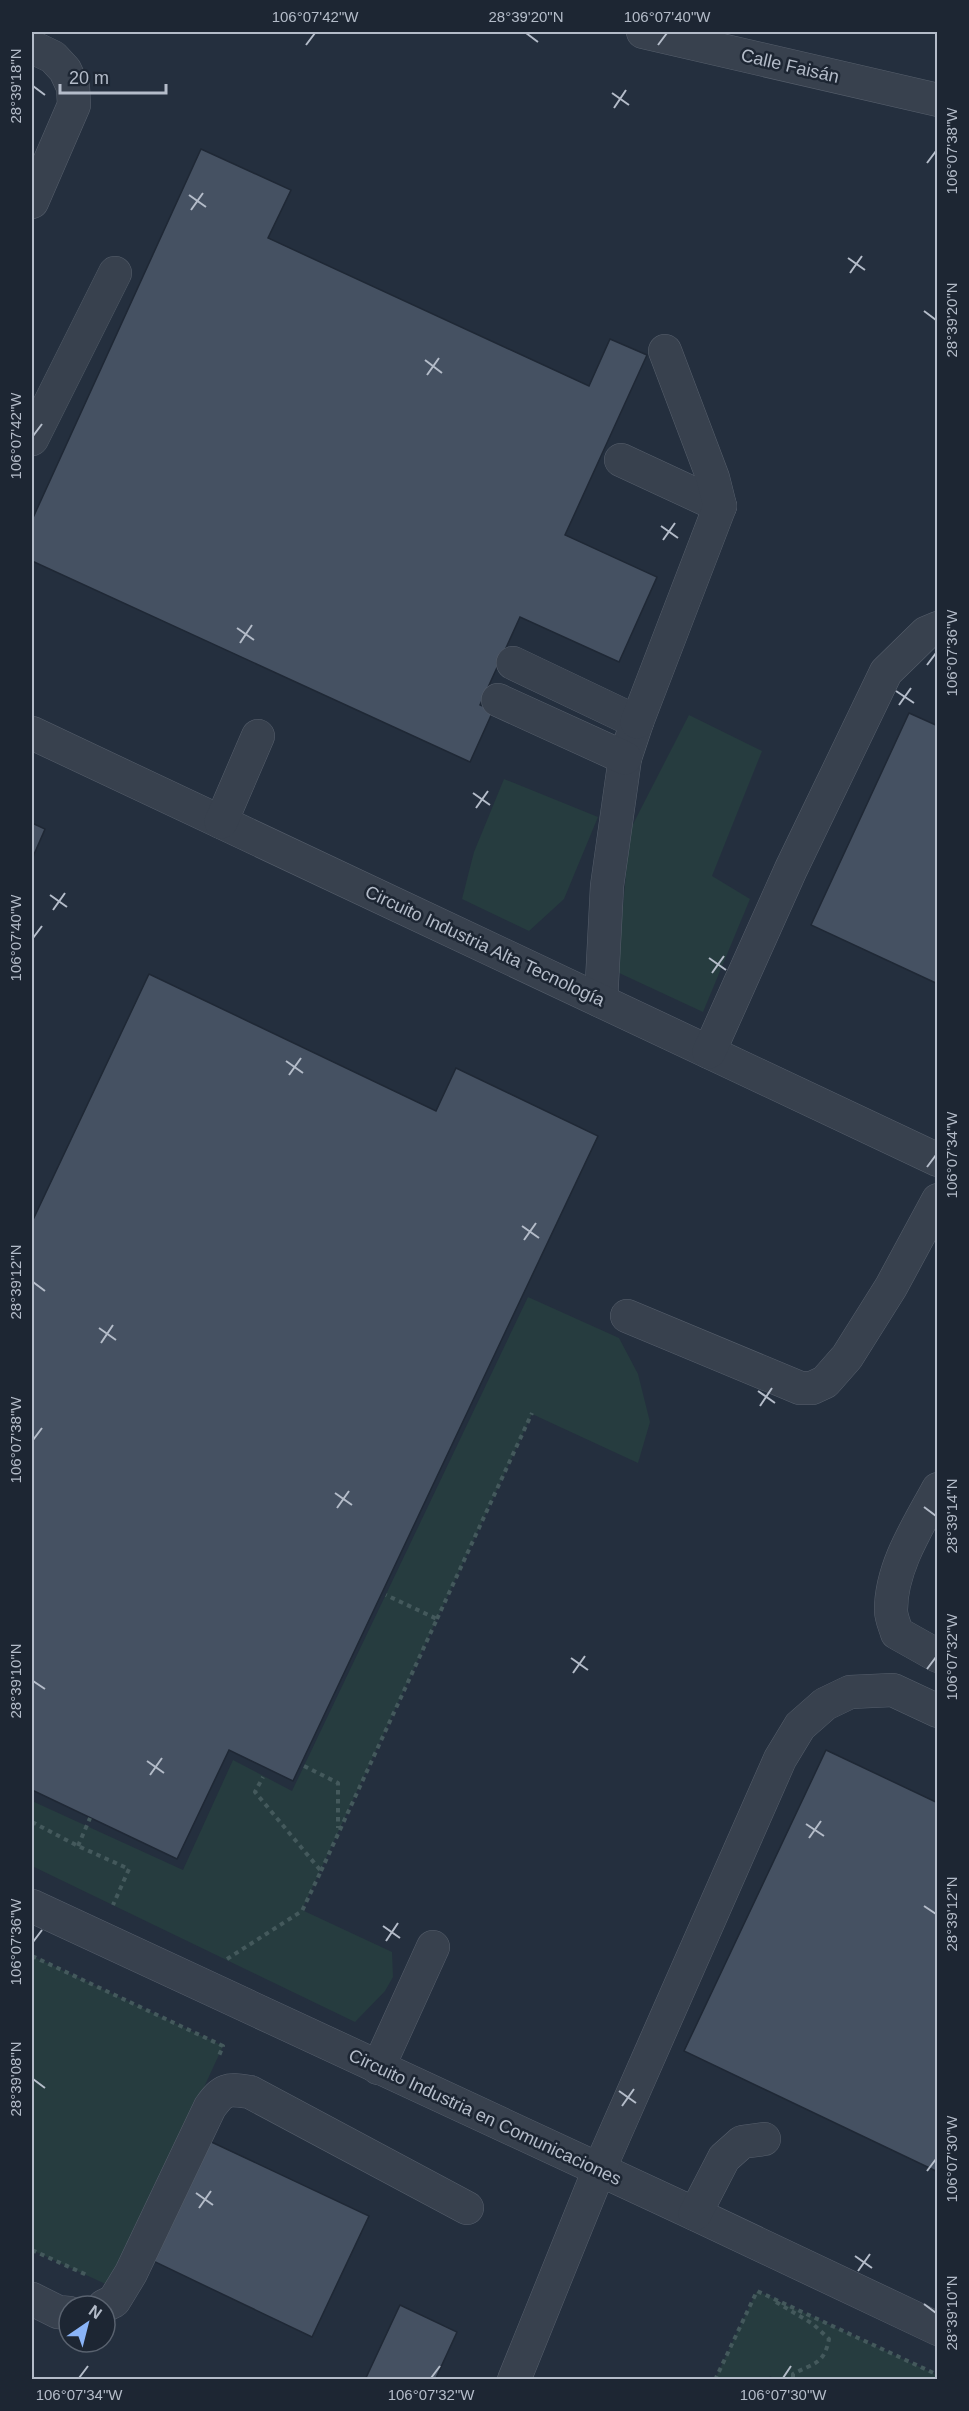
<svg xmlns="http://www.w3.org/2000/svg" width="969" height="2411" viewBox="0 0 969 2411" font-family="Helvetica,sans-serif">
<rect width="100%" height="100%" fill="#242f3e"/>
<g fill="#263c3f">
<path d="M689,715L762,751L712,876L750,899L703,1012L617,972L630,830Z"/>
<path d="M504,779L598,817L564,899L529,931L462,899L474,852Z"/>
<path d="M528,1297L619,1338L638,1374L650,1422L638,1463L532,1414L302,1910L392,1952L393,1977L385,1991L355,2022L32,1866V1801L183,1870L233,1760L292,1791Z"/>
<path d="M32,1956L223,2046L112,2287L32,2250Z"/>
<path d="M757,2291L937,2375V2379L777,2380L770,2376L769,2379H715Z"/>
</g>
<g fill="#455162" stroke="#1f2835" stroke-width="1.5">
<path d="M201,149L291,190L268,238L589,386L610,339L647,355L565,535L657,577L619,662L520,617L480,705L493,711L470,762L32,561V520Z"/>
<path d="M909,713L938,726V984L811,925Z"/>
<path d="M32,823L45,829L32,859Z"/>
<path d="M149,974L436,1111L456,1068L598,1136L293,1781L229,1750L177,1859L32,1790V1222Z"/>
<path d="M826,1750L938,1803V2172L684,2051Z"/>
<path d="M205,2139L369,2216L312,2337L149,2259Z"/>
<path d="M400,2305L457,2332L435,2380H365Z"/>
</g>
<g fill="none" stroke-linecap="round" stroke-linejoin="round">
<defs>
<g id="minor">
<path d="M643,32L938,100"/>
<path d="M32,47L53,57L65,70L73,87L74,105L32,202"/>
<path d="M32,439L115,273"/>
<path d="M621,460L720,506"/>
<path d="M513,663L637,722L625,758L607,886L601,1001"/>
<path d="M498,700L625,758"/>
<path d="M637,722L720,506L713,478L665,351"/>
<path d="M32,733L938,1160"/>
<path d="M221,822L258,736"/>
<path d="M709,1052L791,869L886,672L926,633L938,628"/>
<path d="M627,1316L800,1388H812L825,1382L847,1357L891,1287L938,1200"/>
<path d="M938,1489C918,1526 891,1567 891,1610C891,1618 895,1626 897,1633L938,1656"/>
<path d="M32,1906L695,2214L938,2329"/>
<path d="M378,2068L433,1947"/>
<path d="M695,2214L724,2158L742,2142L764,2139"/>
<path d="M32,2299L58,2312L69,2313"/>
<path d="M104,2306L114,2301L131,2273L210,2107C224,2088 227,2089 250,2092L467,2208"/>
<path d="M514,2380L599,2170L780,1759L800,1726L825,1704L850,1692L893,1690L938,1711"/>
</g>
</defs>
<use href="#minor" stroke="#565f6c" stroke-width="34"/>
<g stroke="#44595c" stroke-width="4" stroke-dasharray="4.5 4.5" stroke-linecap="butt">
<path d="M437,1619L532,1413"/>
<path d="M304,1766L338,1783V1828"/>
<path d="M32,1822L78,1846L129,1869L113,1905"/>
<path d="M78,1846L90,1818"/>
<path d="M321,1871L437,1619L386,1595"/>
<path d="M32,1956L223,2046L218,2058"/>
<path d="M227,1959L302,1911L321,1871L255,1792L263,1777"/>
<path d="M32,2250L89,2276"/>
<path d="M776,2302L813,2324L829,2339C824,2365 813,2363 793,2374V2380"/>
<path d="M715,2380L757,2291L938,2375"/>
</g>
<use href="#minor" stroke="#38414e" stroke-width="33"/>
</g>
<path fill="none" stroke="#b4bcc9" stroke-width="2" d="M526,33L538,42M306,45L315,33M658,45L667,33M33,86L45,95M612,93L629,105M614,108L626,90M927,163L936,151M189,195L206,207M191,210L203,193M848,258L865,270M850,273L862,256M924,311L936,320M425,360L442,373M427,375L439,358M33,436L42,424M661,526L678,538M663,540L675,523M237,628L254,640M240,643L252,625M927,665L936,653M896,691L914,703M899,705L911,688M473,793L490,805M476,808L488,791M50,895L67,907M53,910L65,893M33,938L42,926M709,958L726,970M712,973L724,956M286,1061L303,1073M289,1075L301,1058M927,1167L936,1155M522,1226L539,1238M524,1240L536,1223M33,1282L45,1291M99,1328L116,1340M101,1343L113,1325M758,1391L775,1403M760,1406L772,1388M33,1440L42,1428M335,1493L352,1505M924,1507L936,1516M337,1508L349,1491M571,1658L588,1670M927,1669L936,1657M573,1673L585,1656M33,1681L45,1689M147,1761L164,1773M150,1775L162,1758M806,1824L824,1836M809,1838L821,1821M924,1906L936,1914M383,1926L400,1938M386,1941L398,1923M33,1942L42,1930M33,2079L45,2088M619,2091L636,2103M622,2106L634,2089M927,2171L936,2159M196,2193L213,2205M199,2208L211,2191M855,2256L872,2268M858,2271L870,2254M924,2304L936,2313M79,2378L88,2366M431,2378L440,2366M783,2378L791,2366"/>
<g text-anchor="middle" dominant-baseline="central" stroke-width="5" stroke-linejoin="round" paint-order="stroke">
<g font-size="18" fill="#b4bcc9" stroke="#1d2633">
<text transform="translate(790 66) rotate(13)">Calle Faisán</text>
<text transform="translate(485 946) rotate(25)">Circuito Industria Alta Tecnología</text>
<text transform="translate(485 2117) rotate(25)">Circuito Industria en Comunicaciones</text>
</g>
</g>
<rect width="969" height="2411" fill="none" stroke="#1d2633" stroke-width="66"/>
<g transform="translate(87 2324) rotate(35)"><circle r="28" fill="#1d2633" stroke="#59626f" stroke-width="1.5"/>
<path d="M0-4.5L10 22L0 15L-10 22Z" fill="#8ab4f8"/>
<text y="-9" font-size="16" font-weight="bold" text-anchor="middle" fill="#b4bcc9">N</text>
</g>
<path d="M60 84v9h106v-9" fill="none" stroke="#b4bcc9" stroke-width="3"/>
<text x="69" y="84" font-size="18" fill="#b4bcc9" stroke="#1d2633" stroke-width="4.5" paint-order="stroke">20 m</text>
<rect x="33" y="33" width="903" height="2345" fill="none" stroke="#b4bcc9" stroke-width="2"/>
<g font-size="15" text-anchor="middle" fill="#b4bcc9">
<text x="315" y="22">106°07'42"W</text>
<text x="526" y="22">28°39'20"N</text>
<text x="667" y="22">106°07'40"W</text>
<text transform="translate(16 86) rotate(-90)" y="5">28°39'18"N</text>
<text transform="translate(952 151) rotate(-90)" y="5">106°07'38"W</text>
<text transform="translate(952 320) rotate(-90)" y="5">28°39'20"N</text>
<text transform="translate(16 436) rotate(-90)" y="5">106°07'42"W</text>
<text transform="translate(952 653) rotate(-90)" y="5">106°07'36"W</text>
<text transform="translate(16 938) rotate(-90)" y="5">106°07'40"W</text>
<text transform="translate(952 1155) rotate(-90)" y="5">106°07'34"W</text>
<text transform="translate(16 1282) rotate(-90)" y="5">28°39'12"N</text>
<text transform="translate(16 1440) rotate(-90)" y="5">106°07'38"W</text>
<text transform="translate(952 1516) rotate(-90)" y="5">28°39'14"N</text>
<text transform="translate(952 1657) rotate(-90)" y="5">106°07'32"W</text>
<text transform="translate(16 1681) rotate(-90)" y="5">28°39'10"N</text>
<text transform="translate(952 1914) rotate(-90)" y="5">28°39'12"N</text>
<text transform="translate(16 1942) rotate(-90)" y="5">106°07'36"W</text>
<text transform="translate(16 2079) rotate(-90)" y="5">28°39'08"N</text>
<text transform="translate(952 2159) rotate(-90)" y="5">106°07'30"W</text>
<text transform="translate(952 2313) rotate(-90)" y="5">28°39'10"N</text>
<text x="79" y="2400">106°07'34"W</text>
<text x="431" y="2400">106°07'32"W</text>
<text x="783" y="2400">106°07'30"W</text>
</g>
</svg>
